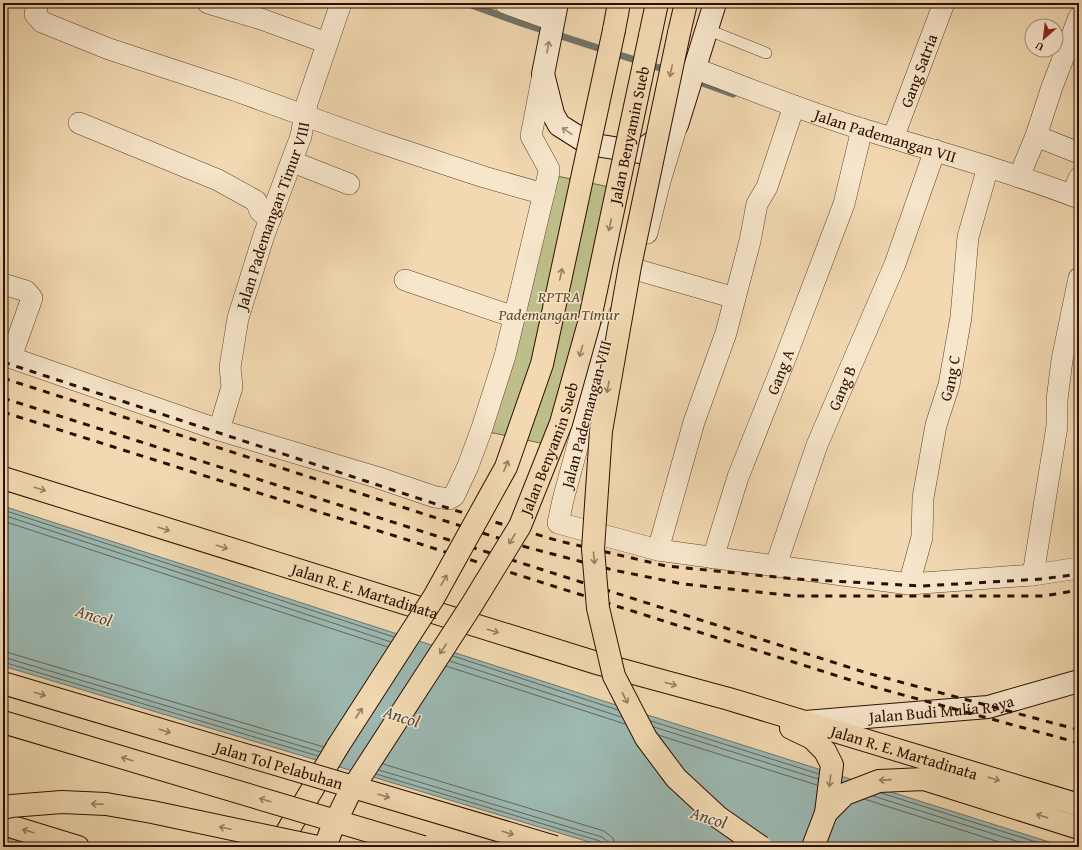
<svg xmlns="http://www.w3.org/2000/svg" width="1082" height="850" viewBox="0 0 1082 850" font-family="'Gentium Book Plus',serif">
<rect width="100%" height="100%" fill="#f2d9b1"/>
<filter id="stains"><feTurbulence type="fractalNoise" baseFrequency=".005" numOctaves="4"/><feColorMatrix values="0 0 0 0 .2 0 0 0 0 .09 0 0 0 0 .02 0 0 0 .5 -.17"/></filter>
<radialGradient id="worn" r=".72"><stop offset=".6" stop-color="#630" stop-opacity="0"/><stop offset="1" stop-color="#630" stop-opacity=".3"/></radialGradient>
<g fill="#bdbe89" stroke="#756645">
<path d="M552,175L624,190L559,447L484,431Z"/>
<path d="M8,835L41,847H3V837Z"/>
</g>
<path fill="#9cb9b2" stroke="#70756b" d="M3,506L616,705L1065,847H606L3,666Z"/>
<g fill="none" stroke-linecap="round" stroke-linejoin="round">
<g stroke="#64645a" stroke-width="1">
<path d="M3,510L394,637"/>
<path d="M3,515L391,642"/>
<path d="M3,521L388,647"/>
<path d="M3,651L324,747"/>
<path d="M453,656L618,710"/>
<path d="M3,657L321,752"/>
<path d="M450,661L621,717"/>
<path d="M3,662L318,756"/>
<path d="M446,666L625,724"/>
<path d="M651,721L819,774"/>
<path d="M654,727L818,779"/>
<path d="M658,735L817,785"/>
<path d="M383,764L604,831L613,838L615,847"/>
<path d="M379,770L602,837L607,841L609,847"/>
<path d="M376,774L600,841L604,847"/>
<path d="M881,793L1052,847"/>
<path d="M873,796L1035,847"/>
<path d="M864,799L1015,847"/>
</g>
<g stroke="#70756b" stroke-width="7">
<path d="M466,3L524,24L669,71"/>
<path d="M694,80L733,94"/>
</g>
<defs>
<path id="lane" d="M706,29L766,53"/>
<g id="street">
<path d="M38,3L35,14L42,22L109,49L234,90L378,142L484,177L544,194"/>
<path d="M208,3L261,19L327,43"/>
<path d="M505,3L552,20"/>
<path id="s1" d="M694,68C750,89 805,112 862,129C935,151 1008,171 1079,198"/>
<path d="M79,123L218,180L256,201L260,211L270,219"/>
<path d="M1036,136L1052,87L1079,17"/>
<path id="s2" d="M893,138L944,3"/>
<path d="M293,162L349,184"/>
<path d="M1019,177L1036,136L1079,153"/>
<path d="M1072,195L1079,178"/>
<path d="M647,233L660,181L677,125"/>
<path d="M638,270L735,298"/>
<path d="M405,280L514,317"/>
<path d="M3,284L26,291L32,298L11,357"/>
<path d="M621,311L602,344L587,411L563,500L558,523L658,550L909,584L1033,575L1079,568"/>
<path d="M3,355L219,430L376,477L435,497L449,499L454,496L468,466L481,431L505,356L549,172V169L531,136L543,74"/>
<path id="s3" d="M219,430L232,387L230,367L238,318L264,235L301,136L307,103L341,3"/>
<path d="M658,550L694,422L726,333L735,298L750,241L757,204L767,187L794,106"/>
<path id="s4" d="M713,558L738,477L785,359L844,204L862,129"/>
<path id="s5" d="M776,565L817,445L895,264L935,150"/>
<path d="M1033,575L1057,426V400L1062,360L1079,278"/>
<path id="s6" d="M909,584L922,537L923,498L936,425L949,385L961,317L968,237L988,167"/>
</g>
<g id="secondary">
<path d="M557,3L543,74L553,114L559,125L589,144L639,152L677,125L715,3"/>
<path id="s7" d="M805,722L988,707L1079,681"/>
</g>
<g id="primary">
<path d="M614,30L619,3"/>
<path d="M650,36L657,3"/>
</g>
<g id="highway">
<path d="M679,33L686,3"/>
<path id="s8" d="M3,478L600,664L729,699L1079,805"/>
<path d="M791,728L812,738L825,751L832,765L826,813L813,847"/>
<path d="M826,813L845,794L879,781L924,779L1079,828"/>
<path d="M3,824L78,847"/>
<path d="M278,847L338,746"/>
</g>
</defs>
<use href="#lane" stroke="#5e412d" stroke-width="12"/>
<use href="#street" stroke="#5e412d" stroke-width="22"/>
<use href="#secondary" stroke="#2d0e01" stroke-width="24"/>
<use href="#primary" stroke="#2d0e01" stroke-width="24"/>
<use href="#highway" stroke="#2d0e01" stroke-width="24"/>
<use href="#lane" stroke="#f7e6cc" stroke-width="11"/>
<use href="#street" stroke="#f7e6cc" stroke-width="21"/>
<use href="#secondary" stroke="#f7e6cc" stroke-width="22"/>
<use href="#primary" stroke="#f2d9b1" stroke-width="22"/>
<use href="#highway" stroke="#f2d9b1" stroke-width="22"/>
<g stroke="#2d0e01" stroke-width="3" stroke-dasharray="7 7" stroke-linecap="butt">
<path d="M3,362L454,510L559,541L666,566L796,579L922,586L1042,579L1079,574"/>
<path d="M3,378L526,547L613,570L683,584L795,596H1044L1079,590"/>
<path d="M3,398L867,673L1079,730"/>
<path d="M3,412L863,684L1079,743"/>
</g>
<defs>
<g id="primary-bridge">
<path d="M338,746L434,597L506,467L542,364L614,30"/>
<path id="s9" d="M325,847L331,831L349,794L471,606L520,526L561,423L589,323L650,36"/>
</g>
<g id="highway-bridge">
<path d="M679,33L630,266L601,431L593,549L598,608L614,676L646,738L676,778L718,817L761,847"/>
<path id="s10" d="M3,683L555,847"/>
<path d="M3,722L423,847"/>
<path d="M3,808L11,806L62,802L106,804L152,812L318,847"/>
</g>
</defs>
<use href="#primary-bridge" stroke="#2d0e01" stroke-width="24" stroke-linecap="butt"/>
<use href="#highway-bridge" stroke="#2d0e01" stroke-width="24" stroke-linecap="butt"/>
<use href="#primary-bridge" stroke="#f2d9b1" stroke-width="22"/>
<use href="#highway-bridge" stroke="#f2d9b1" stroke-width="22"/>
</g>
<defs><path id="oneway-shaft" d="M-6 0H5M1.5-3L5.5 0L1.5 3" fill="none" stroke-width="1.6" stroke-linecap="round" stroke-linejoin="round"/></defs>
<g stroke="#9c8571">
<use href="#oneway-shaft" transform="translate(548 47) rotate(-80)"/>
<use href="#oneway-shaft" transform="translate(567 131) rotate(-146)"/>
</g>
<g stroke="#997e62">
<use href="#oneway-shaft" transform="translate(671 71) rotate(102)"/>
<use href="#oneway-shaft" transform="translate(610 225) rotate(102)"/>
<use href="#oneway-shaft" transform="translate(561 274) rotate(-78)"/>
<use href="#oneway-shaft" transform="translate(581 351) rotate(106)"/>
<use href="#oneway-shaft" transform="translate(608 387) rotate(100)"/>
<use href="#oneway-shaft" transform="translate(506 466) rotate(-67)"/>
<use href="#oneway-shaft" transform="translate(40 489) rotate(18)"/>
<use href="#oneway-shaft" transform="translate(164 529) rotate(18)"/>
<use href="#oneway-shaft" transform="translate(512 539) rotate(121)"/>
<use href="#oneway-shaft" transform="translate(222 547) rotate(17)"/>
<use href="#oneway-shaft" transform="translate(594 558) rotate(85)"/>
<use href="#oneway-shaft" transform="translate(444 580) rotate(-61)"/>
<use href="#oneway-shaft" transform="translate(493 631) rotate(17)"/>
<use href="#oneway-shaft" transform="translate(443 649) rotate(123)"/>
<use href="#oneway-shaft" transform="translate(671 684) rotate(15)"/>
<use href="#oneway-shaft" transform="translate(40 694) rotate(17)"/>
<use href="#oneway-shaft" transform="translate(625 698) rotate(63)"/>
<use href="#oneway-shaft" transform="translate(359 713) rotate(-57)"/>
<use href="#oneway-shaft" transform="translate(165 731) rotate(17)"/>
<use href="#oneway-shaft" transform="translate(127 759) rotate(-163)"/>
<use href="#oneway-shaft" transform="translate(994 779) rotate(17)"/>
<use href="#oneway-shaft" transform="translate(885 780) rotate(176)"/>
<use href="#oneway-shaft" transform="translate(830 781) rotate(97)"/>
<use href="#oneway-shaft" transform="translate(384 796) rotate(17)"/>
<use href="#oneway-shaft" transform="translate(265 800) rotate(-163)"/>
<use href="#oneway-shaft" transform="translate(97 804) rotate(-177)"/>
<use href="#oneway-shaft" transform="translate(1042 816) rotate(-162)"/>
<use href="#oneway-shaft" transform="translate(225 828) rotate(-168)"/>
<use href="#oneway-shaft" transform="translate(28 831) rotate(-163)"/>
<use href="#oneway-shaft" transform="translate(508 833) rotate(17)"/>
</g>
<g text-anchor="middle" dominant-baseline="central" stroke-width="3" stroke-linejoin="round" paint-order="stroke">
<g font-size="16" fill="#2d0e01" stroke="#f7e6cc">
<text stroke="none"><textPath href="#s2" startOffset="72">Gang Satria</textPath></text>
<text stroke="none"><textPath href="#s9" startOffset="783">Jalan Benyamin Sueb</textPath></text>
<text stroke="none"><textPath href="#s1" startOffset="203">Jalan Pademangan VII</textPath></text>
<text stroke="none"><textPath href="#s3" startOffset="223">Jalan Pademangan Timur VIII</textPath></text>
<text stroke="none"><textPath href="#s4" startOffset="198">Gang A</textPath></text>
<text stroke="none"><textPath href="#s6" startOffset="211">Gang C</textPath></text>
<text stroke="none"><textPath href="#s5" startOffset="189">Gang B</textPath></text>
<text transform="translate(586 414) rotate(-75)">Jalan Pademangan VIII</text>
<text stroke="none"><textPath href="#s9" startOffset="459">Jalan Benyamin Sueb</textPath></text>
<text stroke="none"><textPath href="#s8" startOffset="379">Jalan R. E. Martadinata</textPath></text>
<text stroke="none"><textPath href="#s7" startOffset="137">Jalan Budi Mulia Raya</textPath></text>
<text stroke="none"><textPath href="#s8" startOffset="942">Jalan R. E. Martadinata</textPath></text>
<text stroke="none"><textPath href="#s10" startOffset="288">Jalan Tol Pelabuhan</textPath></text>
</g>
<g font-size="16" font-style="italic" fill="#5f4c31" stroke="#f7e6cc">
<text x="559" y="296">RPTRA<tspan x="559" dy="18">Pademangan Timur</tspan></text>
</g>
<g font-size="17" font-style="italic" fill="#544a3f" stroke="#f7e6cc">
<text transform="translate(94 615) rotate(18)">Ancol</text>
<text transform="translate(402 716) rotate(18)">Ancol</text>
<text transform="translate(709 817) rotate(18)">Ancol</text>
</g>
</g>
<rect width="1082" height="850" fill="none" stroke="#f2d9b1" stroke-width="16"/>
<rect x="4" y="4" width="1074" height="842" fill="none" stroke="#2d0e01" stroke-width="2"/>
<rect x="8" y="8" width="1066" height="834" fill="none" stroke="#2d0e01"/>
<g transform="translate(1044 38) rotate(208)"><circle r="19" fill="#f7e6cc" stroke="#a6907b"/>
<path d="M0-3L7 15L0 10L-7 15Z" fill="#8f2418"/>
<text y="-6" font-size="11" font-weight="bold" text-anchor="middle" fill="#2d0e01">U</text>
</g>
<rect width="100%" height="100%" filter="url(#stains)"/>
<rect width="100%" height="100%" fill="url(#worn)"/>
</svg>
